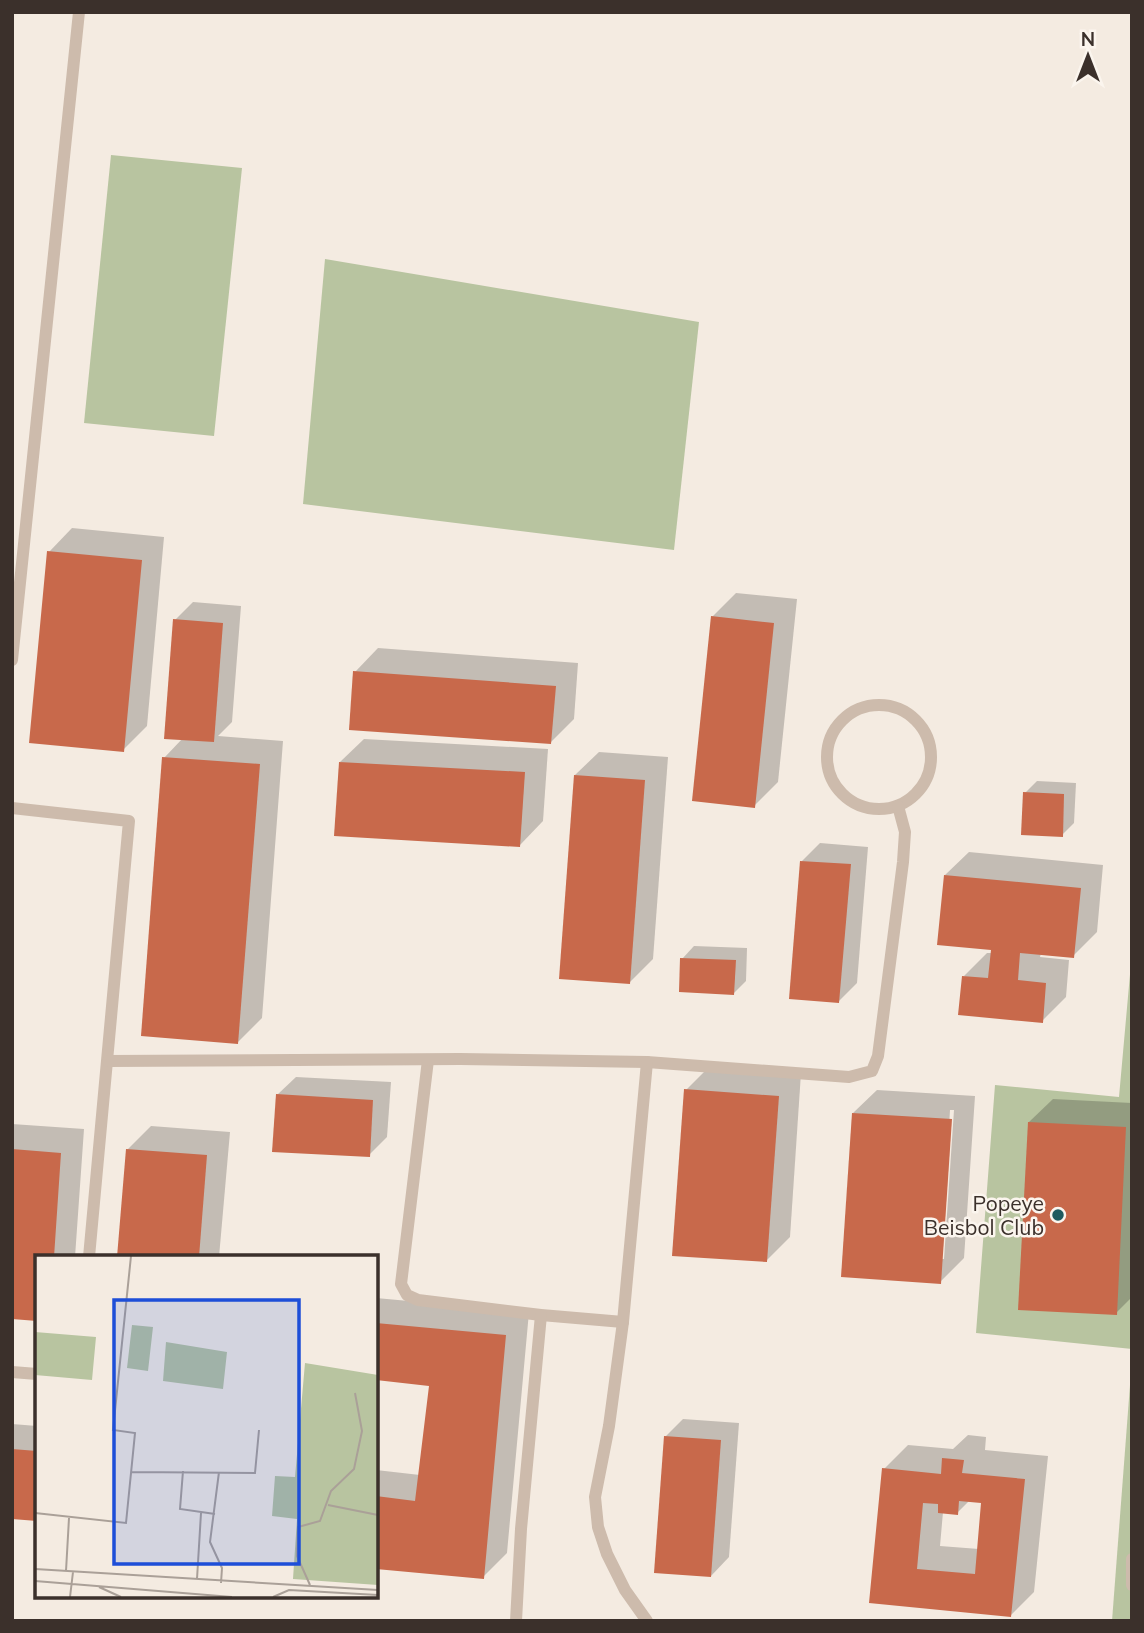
<svg xmlns="http://www.w3.org/2000/svg" width="1144" height="1633" viewBox="0 0 1144 1633" font-family="Mulish,sans-serif">
<rect width="100%" height="100%" fill="#f4ebe1"/>
<g fill="#b8c4a0">
<path d="M111,155L242,168L214,436L84,423Z"/>
<path d="M325,259L699,322L674,550L303,504Z"/>
<path d="M1132,952V1349L976,1333L995,1085L1119,1097Z"/>
<path d="M1132,1359V1621H1112Z"/>
</g>
<g fill="#0003" fill-rule="evenodd">
<path d="M72,528L164,537L147,726L123,750L49,552Z"/>
<path d="M736,593L797,599L778,782L754,806L712,617Z"/>
<path d="M193,602L241,606L232,722L218,736L283,741L262,1018L238,1042L164,758L183,738L175,620Z"/>
<path d="M378,648L578,663L574,719L551,742L355,672Z"/>
<path d="M364,739L548,749L543,821L520,845L340,762Z"/>
<path d="M599,752L668,757L653,959L630,982L575,775Z"/>
<path d="M1037,781L1076,783L1074,823L1062,835L1025,793Z"/>
<path d="M820,843L868,847L857,983L839,1001L802,861Z"/>
<path d="M969,852L1103,865L1097,932L1073,956L1041,953L1040,957L1069,960L1066,997L1042,1021L964,976L987,953H992L993,949L945,875Z"/>
<path d="M694,946L747,948L746,981L734,993L682,959Z"/>
<path d="M710,1066L801,1073L790,1237L766,1261L686,1090Z"/>
<path d="M296,1077L391,1082L387,1137L369,1155L277,1095Z"/>
<path d="M877,1090L975,1096L964,1258L940,1282L853,1113ZM950,1110H954L944,1259H941Z"/>
<path d="M1053,1099L1132,1103V1297L1116,1313L1029,1122Z"/>
<path d="M12,1124L84,1129L75,1257H37L12,1317Z"/>
<path d="M151,1126L230,1132L219,1257H118L127,1150Z"/>
<path d="M376,1298L529,1312L507,1553L483,1577L376,1567V1470L420,1475L431,1385L376,1378Z"/>
<path d="M683,1419L739,1423L729,1557L711,1576L665,1437Z"/>
<path d="M12,1424L37,1426V1519L12,1517Z"/>
<path d="M968,1435L986,1437L985,1450L1048,1456L1034,1592L1011,1615L871,1602L884,1469L908,1445L953,1449ZM970,1500L983,1501L979,1549L940,1546L943,1512L957,1513Z"/>
</g>
<g fill="#c8694b" fill-rule="evenodd">
<path d="M47,551L142,560L124,752L29,743Z"/>
<path d="M711,616L774,623L755,808L692,801Z"/>
<path d="M173,619L223,623L214,742L164,739Z"/>
<path d="M353,671L556,686L551,744L349,730Z"/>
<path d="M162,757L260,764L238,1044L141,1036Z"/>
<path d="M339,762L525,772L520,847L334,836Z"/>
<path d="M574,775L645,780L630,984L559,979Z"/>
<path d="M1023,792L1064,794L1063,837L1021,835Z"/>
<path d="M800,861L851,864L839,1003L789,999Z"/>
<path d="M944,875L1081,888L1074,958L1020,953L1018,980L1046,983L1043,1023L958,1015L962,976L988,978L991,950L937,945Z"/>
<path d="M680,958L736,960L734,995L679,992Z"/>
<path d="M684,1089L779,1096L767,1262L672,1256Z"/>
<path d="M276,1094L373,1100L370,1157L272,1152Z"/>
<path d="M852,1113L952,1119L941,1284L841,1277Z"/>
<path d="M1028,1122L1126,1127L1117,1315L1018,1310Z"/>
<path d="M12,1149L61,1153L54,1257H37V1321L12,1319Z"/>
<path d="M126,1149L207,1155L199,1257H117Z"/>
<path d="M376,1323L506,1335L484,1579L376,1569V1496L415,1501L429,1386L376,1380Z"/>
<path d="M664,1436L721,1440L711,1577L654,1573Z"/>
<path d="M12,1449L37,1451V1521L12,1519Z"/>
<path d="M942,1458L964,1460L962,1473L1025,1479L1011,1617L869,1603L882,1468L941,1474ZM959,1501L981,1503L975,1574L917,1569L923,1503L938,1504V1513L958,1515Z"/>
</g>
<g fill="none" stroke-linecap="round" stroke-linejoin="round">
<g stroke="#cdbbac" stroke-width="12">
<path d="M12,660L79,12"/>
<circle cx="879" cy="757" r="52"/>
<path d="M12,808L129,821L89,1257"/>
<path d="M428,1060L401,1284L407,1295L418,1300L541,1315L623,1322"/>
<path d="M108,1061L460,1059L647,1062L849,1077L872,1071L878,1056L903,862L905,832L898,806"/>
<path d="M647,1062L623,1322L609,1426L595,1497L598,1527L607,1554L625,1590L647,1621"/>
<path d="M12,1372L37,1374"/>
<path d="M1132,1559V1585"/>
<path d="M516,1621L521,1529L541,1315"/>
</g>
</g>
<circle fill="#1f5a5e" stroke="#fbf5ee" stroke-width="2.5" cx="1058" cy="1215" r="7"/>
<g text-anchor="middle" dominant-baseline="central" stroke-width="5" stroke-linejoin="round" paint-order="stroke">
<g font-size="21" fill="#3b302b" stroke="#fbf5ee" text-anchor="end">
<text x="1044" y="1203">Popeye<tspan x="1044" dy="24">Beisbol Club</tspan></text>
</g>
</g>
<g transform="translate(35 1255)">
<rect width="343" height="343" fill="#f4ebe1"/>
<path d="M97,70L118,72L113,116L92,113ZM0,77L61,82L57,125L0,120ZM131,87L192,97L188,134L128,126ZM270,108L343,120V330L258,324L262,264L237,261L240,221L260,222Z" fill="#b8c4a0"/>
<path fill="none" stroke="#aaa098" stroke-width="2" d="M0,140V174M0,209V233M148,216L145,254L180,259M96,217L220,218L224,175M184,217L175,287L187,313L186,328M293,250L343,260M0,258L91,268L100,178L78,175L96,1M0,314L343,335M31,316L34,263M162,324L166,258M0,326L197,342M275,330L262,301L263,272L285,266L296,236L319,214L327,176L320,138M64,332L86,342M35,342L38,317M238,342L254,335L343,340"/>
<path fill="#1d4ed8" fill-opacity="0.15" stroke="#1d4ed8" stroke-width="3.5" d="M79,45H264V309H79Z"/>
<rect width="343" height="343" fill="none" stroke="#3b302b" stroke-width="3.5"/>
</g>
<rect width="1144" height="1633" fill="none" stroke="#3b302b" stroke-width="28"/>
<g transform="translate(1088 56)" stroke="#fbf5ee" stroke-width="5" paint-order="stroke">
<path d="M0-5L12 26L0 18L-12 26Z" fill="#3b302b"/>
<text y="-10" font-size="19" font-weight="bold" text-anchor="middle" fill="#3b302b">N</text>
</g>
</svg>
